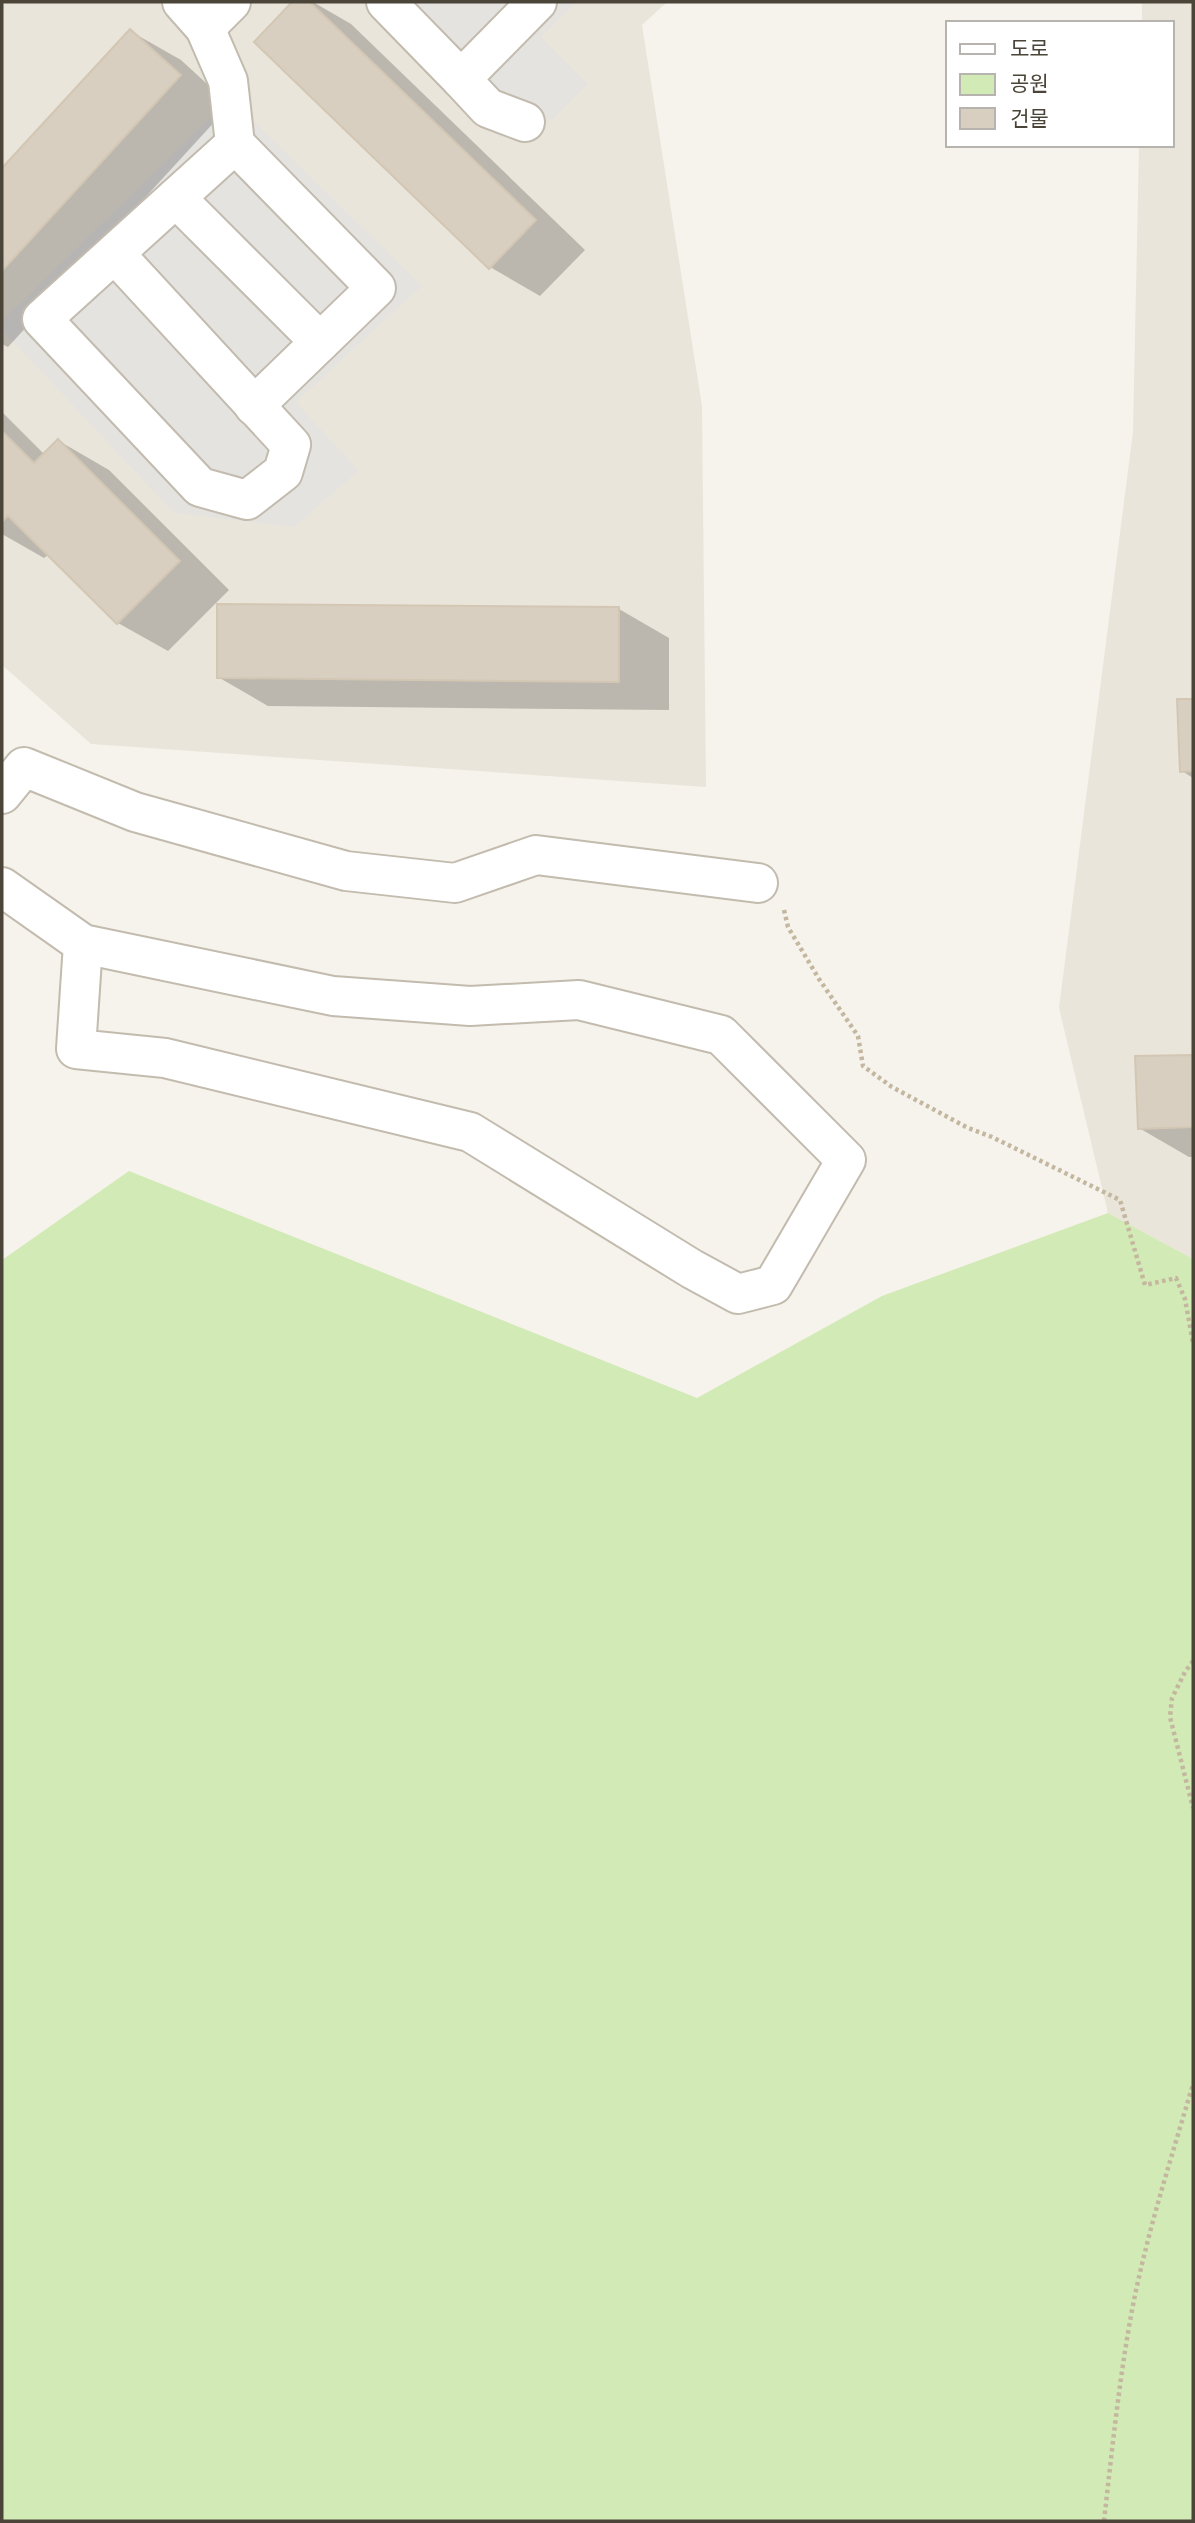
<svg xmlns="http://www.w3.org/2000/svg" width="1195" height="2523" viewBox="0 0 1195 2523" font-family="Roboto,'Noto Sans KR',sans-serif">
<rect width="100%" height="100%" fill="#f6f3ec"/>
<g fill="#eae5da">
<path d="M2,2H667L642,25L702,406L706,787L91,744L2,665Z"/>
<path d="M1142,2H1193V1259L1108,1213L1059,1008L1133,432L1139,145H1172V23H1142Z"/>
</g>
<path fill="#d2eab5" d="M129,1171L697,1398L882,1296L1108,1213L1193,1259V2521H2V1260Z"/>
<g fill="#e5e3e0">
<path d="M361,2H576L541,37L588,84L553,119L499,138Z"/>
<path d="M230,98L422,286L296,402L359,471L294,527L174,513L2,330V321Z"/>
</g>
<g fill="#0003">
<path d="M295,2H313L351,24L585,250L540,296L490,267L256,42Z"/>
<path d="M130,31L181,60L230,105L8,347L2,344V171Z"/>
<path d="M2,412L45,455L59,441L109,470L229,590L168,651L118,623L49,554L44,558L2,534Z"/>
<path d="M619,609L669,638V710L268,706L218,677Z"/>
<path d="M1193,700V778L1182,771L1179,701Z"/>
<path d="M1193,1056V1157H1189L1139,1128L1137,1058Z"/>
</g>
<g fill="#d8cfc1" stroke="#d3c7b4" stroke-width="2">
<path d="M292,2H310L536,220L489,269L254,42Z"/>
<path d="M130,29L181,75L2,271V168Z"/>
<path d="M2,431L34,463L58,439L180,561L117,624L8,516L2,522Z"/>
<path d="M217,604L619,607V682L217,678Z"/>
<path d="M1177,699H1193V771L1180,772Z"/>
<path d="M1193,1055V1127L1138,1129L1135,1056Z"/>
</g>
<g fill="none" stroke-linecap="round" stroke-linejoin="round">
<defs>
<g id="minor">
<path d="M182,2L205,28L228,81L235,144L376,288L254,406"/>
<path d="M386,2L461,79L537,2"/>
<path d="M205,28L231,2"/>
<path d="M461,79L488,108L525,122"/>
<path d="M176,198L320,342"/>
<path d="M115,254L291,445L283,472L247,500L200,487L42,319L235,144"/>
<path d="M2,794L24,767L135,812L346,871L455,883L536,855L758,883"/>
<path d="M2,887L83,944L333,996L470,1006L579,1000L721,1035L846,1160L773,1285L738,1294L692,1269L470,1132L165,1058L76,1049L83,944"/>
</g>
</defs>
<use href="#minor" stroke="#c2bbae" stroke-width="42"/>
<g stroke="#c4b79f" stroke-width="4.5" stroke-dasharray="3.5 3.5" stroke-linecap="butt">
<path d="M784,910L788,927L819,979L858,1036L863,1066L892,1087L968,1128L992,1137L1120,1200L1145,1285L1176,1278L1185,1299L1193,1343"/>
<path d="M1193,1661L1185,1672L1172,1698L1170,1717L1193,1808"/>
<path d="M1104,2521C1112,2451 1119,2380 1132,2310C1147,2233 1171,2159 1193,2084"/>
</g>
<use href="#minor" stroke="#fff" stroke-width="38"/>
</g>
<rect width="1195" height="2523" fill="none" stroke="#4b4439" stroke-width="7"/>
<rect x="946" y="21" width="228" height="126" fill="#ffffff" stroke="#b7b4b0" stroke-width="2"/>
<rect x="960" y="44" width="35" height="10" fill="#ffffff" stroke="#b7b4b0" stroke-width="2"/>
<text x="1010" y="56" font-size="21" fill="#4b4439">도로</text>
<rect x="960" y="74" width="35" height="21" fill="#d2eab5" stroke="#b7b4b0" stroke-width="2"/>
<text x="1010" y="91" font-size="21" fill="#4b4439">공원</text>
<rect x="960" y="108" width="35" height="21" fill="#d8cfc1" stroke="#b7b4b0" stroke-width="2"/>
<text x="1010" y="126" font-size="21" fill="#4b4439">건물</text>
</svg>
